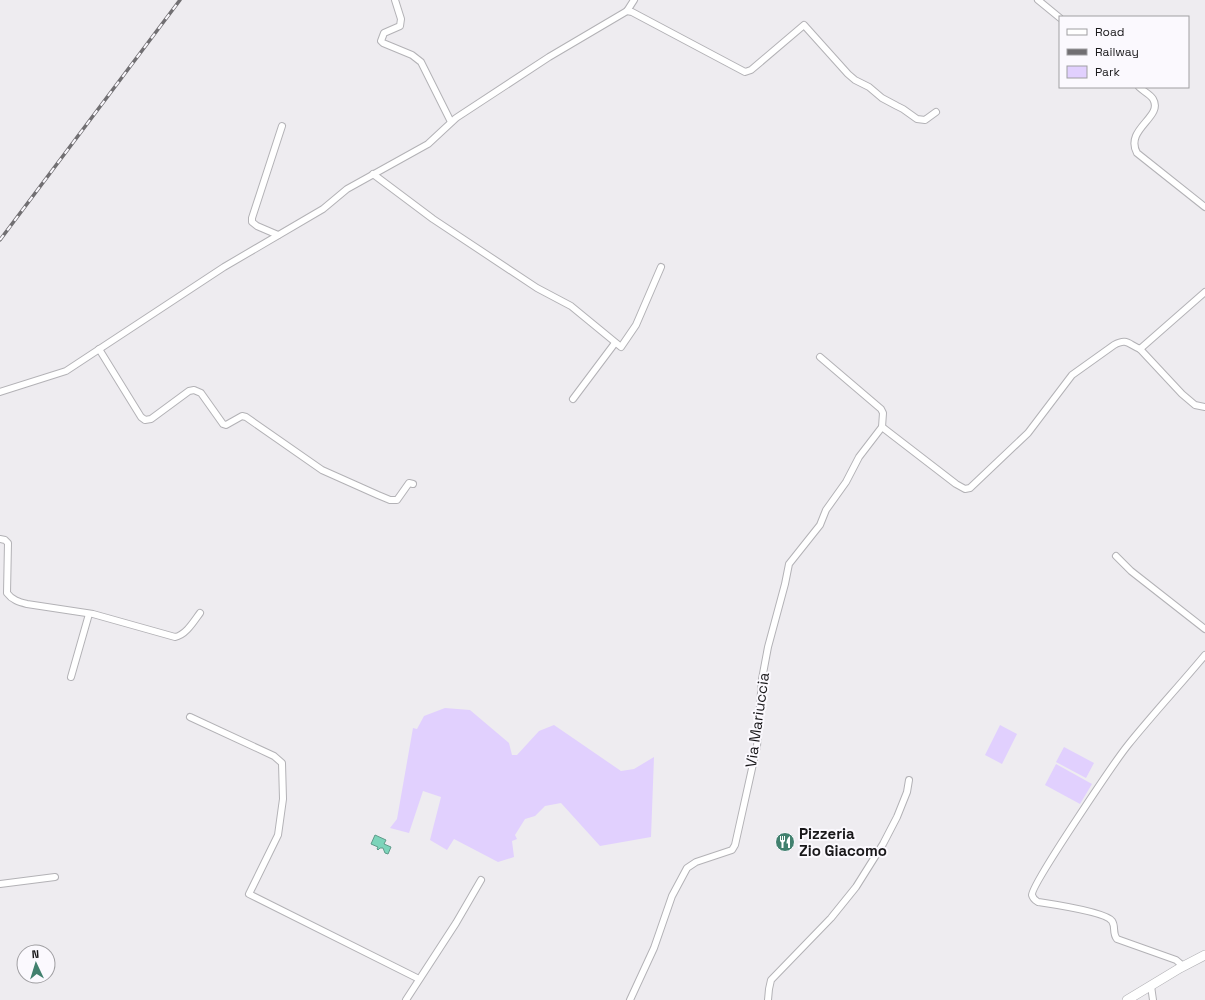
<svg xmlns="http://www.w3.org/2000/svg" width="1205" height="1000" viewBox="0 0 1205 1000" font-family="'Space Grotesk',sans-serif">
<rect width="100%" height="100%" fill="#eeecf0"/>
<g fill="#e1d0fe">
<path d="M445,708L470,710L509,743L512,755H517L539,731L554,725L621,771L634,769L654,757L651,837L600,846L561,803L545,806L535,816L525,819L515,835L517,839L512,841L514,857L498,862L454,839L447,850L430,840L441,797L423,791L409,833L390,828L397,819L413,728L417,729L424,716Z"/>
<path d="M1000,725L1017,734L1002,764L985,755Z"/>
<path d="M1064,747L1094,763L1086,778L1056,762Z"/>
<path d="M1056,764L1092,784L1080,804L1045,785Z"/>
</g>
<path fill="#7cd4ba" stroke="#5e9b8a" d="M375,835L386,840L384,844L391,847L388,854L385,853L383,848H380L378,850L377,849L378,847L371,844Z"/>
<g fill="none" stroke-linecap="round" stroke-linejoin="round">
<defs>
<g id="street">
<path d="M395,0L401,19L400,26L384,33L381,41L383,43L412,55L421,62L451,122"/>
<path d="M1038,0L1060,18"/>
<path d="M627,11L632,12L745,72L751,70L804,25L848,74L855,80L869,87L882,98L897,106L903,109L917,119L925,120L936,112"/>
<path d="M1139,87C1143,91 1150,94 1153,99C1164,117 1124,129 1137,153L1205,207"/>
<path d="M373,174L433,219L537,288L571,306L621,347L636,325L661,267"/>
<path d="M278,235L257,226L252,222V218L282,126"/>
<path d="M99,349L141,417L145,420L151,419L189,391L194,390L201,393L223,424L226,425L242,416L246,417L322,470L378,495L390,500H397L409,483L413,484"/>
<path d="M1140,349L1182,394L1195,405L1205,407"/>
<path d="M0,392L66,371L224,267L323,209L347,189L428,144L456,118L549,57L627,11L634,0"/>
<path d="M573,399L615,343"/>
<path d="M882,427L956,484L965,489L970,488L1028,433L1072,375L1114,345C1127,338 1128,344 1140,349L1205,292"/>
<path d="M0,539L5,540L8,543L7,593C12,600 19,602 27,604L93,614L175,637C186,635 194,621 200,613"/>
<path d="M1116,556L1131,571L1205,629"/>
<path d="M71,677L89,614"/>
<path d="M190,717L274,756L282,763L283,799L278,835L249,894L419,979"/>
<path d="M0,884L55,877"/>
<path d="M1183,966L1176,960L1117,939C1112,933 1116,927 1112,921C1106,912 1051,904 1038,902C1035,900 1033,899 1032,895C1031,885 1116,760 1128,745C1153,714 1180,685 1205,655"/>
<path d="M1151,986L1153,1000"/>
<path d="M406,1000L456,923L481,880"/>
<path d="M630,1000L654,948L672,896L687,868L696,862L732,850L735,845L757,746L762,679L768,647L785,584L789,564L820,525L826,510L846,482L859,457L882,427L883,413L881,409L820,357"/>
<path d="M768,1000L769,989L771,980L831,918L856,887L883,844L897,817L907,792L909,780"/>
</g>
<path id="secondary" d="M1127,1000L1180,968L1205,955"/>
</defs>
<use href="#street" stroke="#b3b2b6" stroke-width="8"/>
<use href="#secondary" stroke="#b3b2b6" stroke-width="10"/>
<use href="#street" stroke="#fff" stroke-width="6"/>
<use href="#secondary" stroke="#fff" stroke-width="9"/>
<defs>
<path id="rail" d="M0,240L180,0"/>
</defs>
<use href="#rail" stroke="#716f72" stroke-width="3.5"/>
<use href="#rail" stroke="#fbf9fe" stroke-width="2" stroke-dasharray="6" stroke-linecap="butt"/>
</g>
<defs>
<symbol id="restaurant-disc" viewBox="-11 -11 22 22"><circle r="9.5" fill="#41806e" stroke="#fbf9fe"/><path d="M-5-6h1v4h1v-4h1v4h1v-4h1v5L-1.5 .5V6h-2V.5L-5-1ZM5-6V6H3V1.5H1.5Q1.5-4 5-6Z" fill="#fff"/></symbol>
</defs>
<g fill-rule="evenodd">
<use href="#restaurant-disc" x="774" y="831" width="22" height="22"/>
</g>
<g text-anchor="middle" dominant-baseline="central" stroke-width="4" stroke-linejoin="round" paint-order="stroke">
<g font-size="15" fill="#181719" stroke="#fbf9fe">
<text transform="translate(757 720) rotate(-82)">Via Mariuccia</text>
</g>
<g font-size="15" font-weight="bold" fill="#181719" stroke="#fbf9fe" text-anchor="start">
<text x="799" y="833">Pizzeria<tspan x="799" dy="17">Zio Giacomo</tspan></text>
</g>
</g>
<rect x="1059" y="16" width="130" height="72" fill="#fbf9fe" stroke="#a09fa2"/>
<rect x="1067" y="29" width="20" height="6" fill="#ffffff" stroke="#a09fa2"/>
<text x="1095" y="36" font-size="12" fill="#181719">Road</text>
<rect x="1067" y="49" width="20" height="6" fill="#716f72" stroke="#a09fa2"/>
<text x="1095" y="56" font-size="12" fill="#181719">Railway</text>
<rect x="1067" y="66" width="20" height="12" fill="#e1d0fe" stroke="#a09fa2"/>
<text x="1095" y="76" font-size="12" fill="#181719">Park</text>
<g transform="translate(36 964) rotate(356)"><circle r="19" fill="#fbf9fe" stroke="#a09fa2"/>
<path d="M0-3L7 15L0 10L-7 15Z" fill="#41806e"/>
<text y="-6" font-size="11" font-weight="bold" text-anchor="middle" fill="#181719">N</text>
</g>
</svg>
